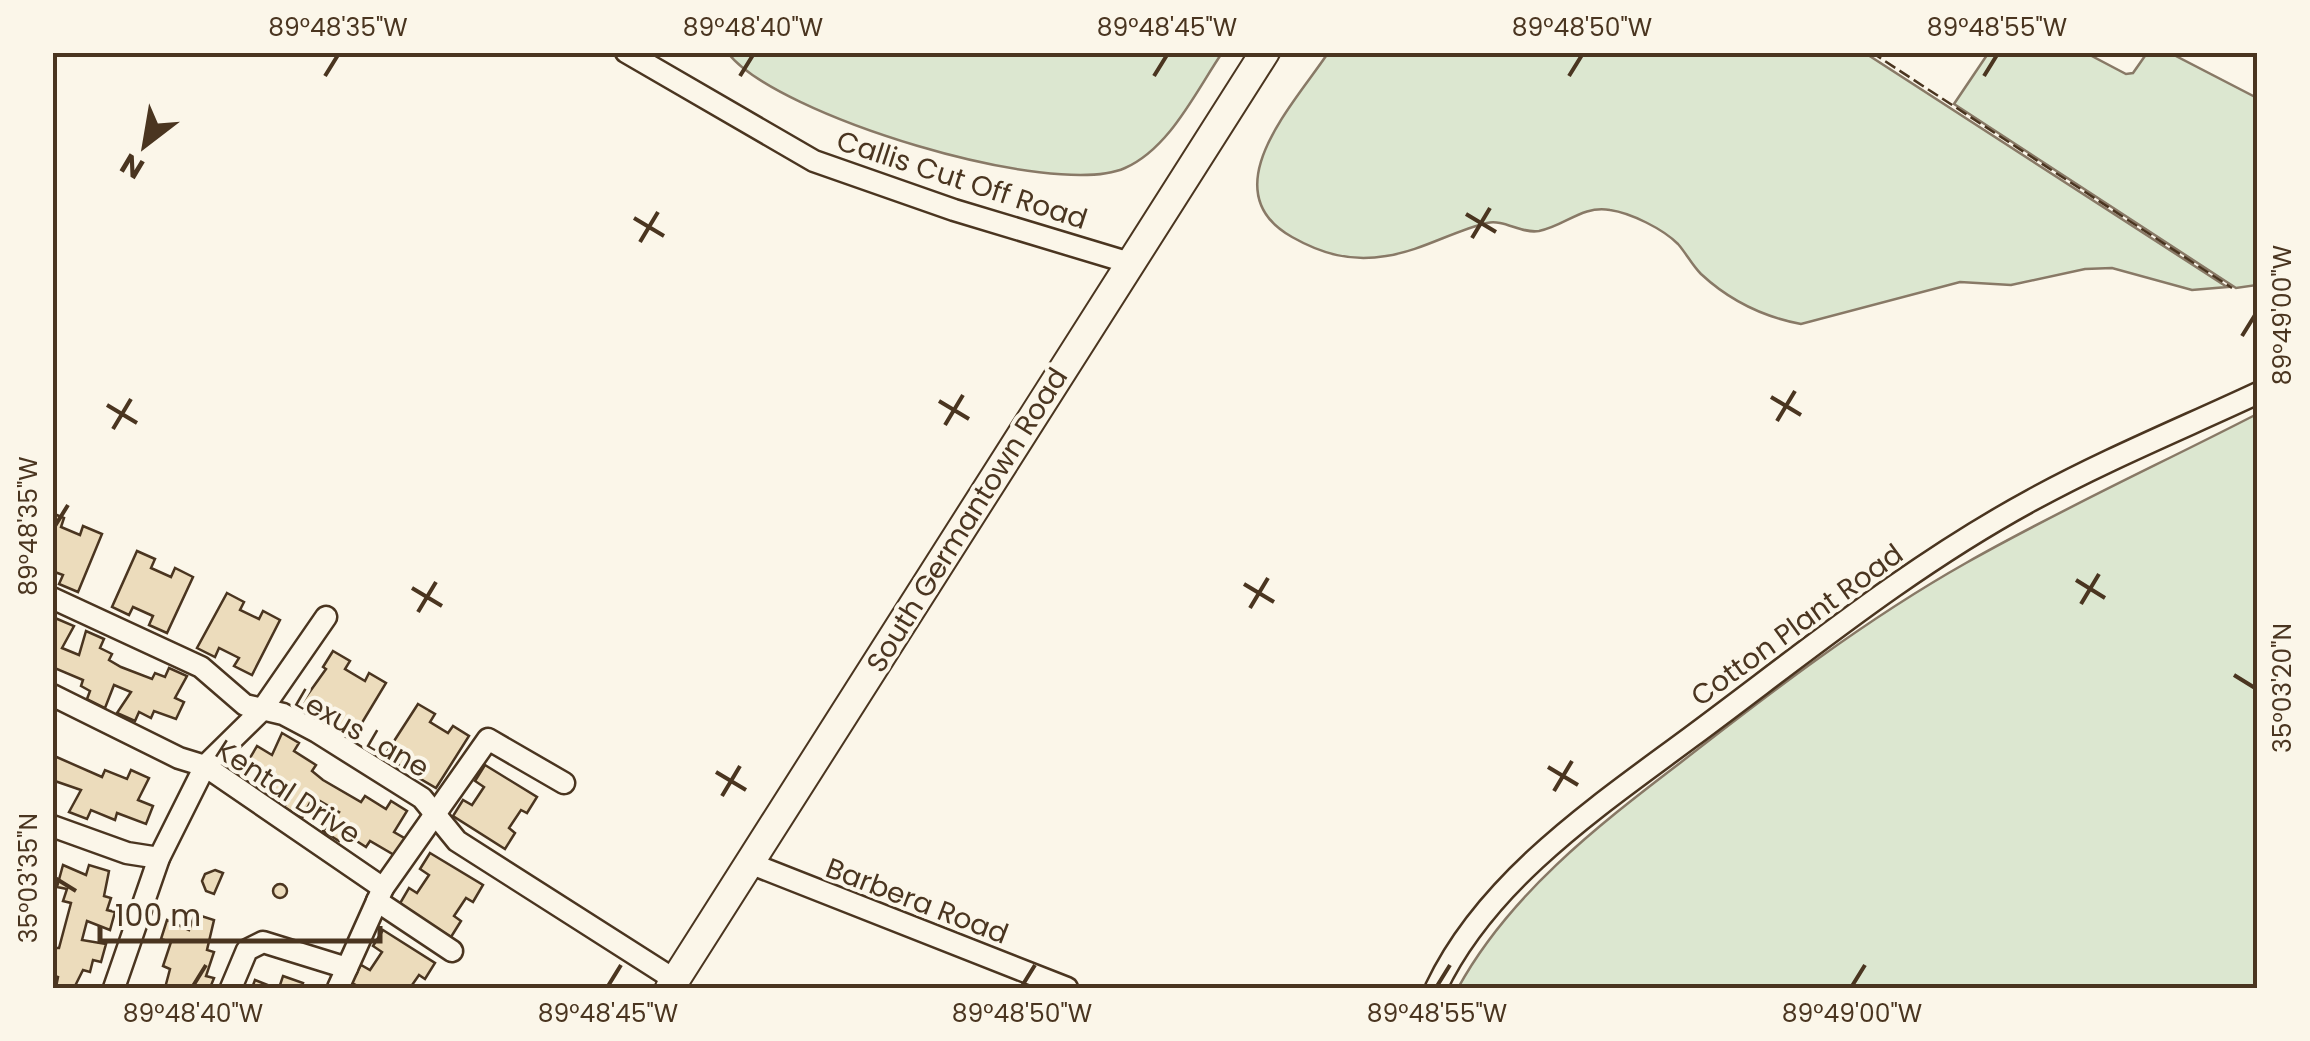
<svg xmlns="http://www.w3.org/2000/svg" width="2310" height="1041" viewBox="0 0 2310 1041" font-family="Poppins,sans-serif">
<rect width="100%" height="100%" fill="#fbf6e9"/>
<g fill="#dce7d0" stroke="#887966" stroke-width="2.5">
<path d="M1989,52L2086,53L2126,74L2133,73L2147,53H2170L2257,98V285L2236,288L1954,104Z"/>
<path d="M728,53H1222C1196,91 1170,148 1125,168C1053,200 775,115 728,53Z"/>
<path d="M1328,53H1865L2227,287L2192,290L2112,268L2085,269L2011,285L1960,282L1801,324C1764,317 1729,300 1701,274C1692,265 1686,253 1678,244C1663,229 1631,213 1610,210C1582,205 1565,226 1539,231C1521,234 1504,219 1487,223C1453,231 1421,251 1386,256C1351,262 1322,254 1292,237C1210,191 1294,104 1328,53Z"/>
<path d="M2257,414V988H1458C1509,895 1596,827 1680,763C1771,692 1865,620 1966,563C2061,509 2160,464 2257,414Z"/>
</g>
<g fill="#ecdcbc" stroke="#4a3520" stroke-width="2.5">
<path d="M52,513L64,518L61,527L80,535L83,526L102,534L78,592L59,584L63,575L52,571Z"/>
<path d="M137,551L155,559L151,568L171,577L175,568L193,577L167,633L149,625L153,616L133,607L129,615L112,607Z"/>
<path d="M227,593L244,602L240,610L259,619L263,611L280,620L252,675L234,666L239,658L219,648L215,657L197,648Z"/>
<path d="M55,618L74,626L62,648L79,655L86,631L104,639L100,648L112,654L109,660L121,667L152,679L155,673L165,677L169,668L187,676L175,698L184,702L176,719L154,711L151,718L139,712L135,721L117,713L131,692L114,685L105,708L87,699L90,691L81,686L83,680L52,667Z"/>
<path d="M333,651L350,661L345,669L365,681L369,673L386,683L354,736L337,726L342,717L323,705L318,714L301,704L326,669L323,667Z"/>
<path d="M418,704L435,714L430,722L448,733L453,726L469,736L436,788L419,778L424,770L406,758L401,766L385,755Z"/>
<path d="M282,733L299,743L294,751L316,765L312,771L323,780L361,802L365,796L386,809L391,801L407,811L394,832L406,839L396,856L370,841L366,847L344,833L339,841L323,831L339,812L313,797L302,818L284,807L290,799L269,787L273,780L247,763L257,746L272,755Z"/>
<path d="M52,755L102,777L105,770L127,779L131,770L149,778L138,800L153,806L146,824L117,813L115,820L91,810L87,819L69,812L81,790L52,780Z"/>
<path d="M485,765L537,797L527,813L521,810L509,828L515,833L505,849L453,816L463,800L472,805L484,787L475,781Z"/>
<path d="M430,853L483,885L473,902L466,898L454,916L461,921L451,937L399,905L409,888L417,893L429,875L420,869Z"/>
<path d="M63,865L86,875L89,865L109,871L104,896L111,898L107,910L115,912L110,930L87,921L82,940L106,944L101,962L93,960L90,972L83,970L74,988L56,987L58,977L52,975V948H59L71,903L63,901L67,889L57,887Z"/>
<path d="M215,870L223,873L214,894L206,891L202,881L205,874Z"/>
<circle cx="280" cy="891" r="7"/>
<path d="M195,914L214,920L207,950L214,952L206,976L214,978L210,988H165L170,969L163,966L171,942L161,939L167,920L189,930Z"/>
<path d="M383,930L435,963L425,979L419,975L410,988H362L350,982L361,965L370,970L382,952L373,946Z"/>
<path d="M283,976L303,983L301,988H279Z"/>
<path d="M255,980L275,988H252Z"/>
</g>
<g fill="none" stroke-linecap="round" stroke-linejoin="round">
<defs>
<g id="minor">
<path d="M626,52L814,161L954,210L1130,263"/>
<path d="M52,598L201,667L245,705L283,714L317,732L422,798L457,841L675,980"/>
<path d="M52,695L179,758L205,766L383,888"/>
<path d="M52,826L127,853L159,858"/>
<path d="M747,862L1067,988"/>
<path d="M377,901L452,951"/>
<path d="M114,988L159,858L205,766L261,711L326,617"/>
<path d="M231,988L247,950L263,942L347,968"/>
<path d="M338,988L383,888L488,739L564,783"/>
<path d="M1436,988C1487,880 1598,806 1691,737C1803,654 1910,566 2032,500C2105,460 2183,428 2258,393"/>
</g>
<path id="major" d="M670,988L1265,52"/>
</defs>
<use href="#minor" stroke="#4a3520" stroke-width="25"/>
<use href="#major" stroke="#4a3520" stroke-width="32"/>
<use href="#minor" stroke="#fbf6e9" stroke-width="20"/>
<use href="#major" stroke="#fbf6e9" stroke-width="28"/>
<path stroke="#4a3520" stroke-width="2.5" stroke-dasharray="12 5" stroke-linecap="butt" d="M1871,52L2232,288"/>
</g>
<path fill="none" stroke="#4a3520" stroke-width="4" d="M325,76L338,55M740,76L753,55M1154,76L1167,55M1569,76L1582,55M1984,76L1997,55M1466,214L1496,232M634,218L664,236M1472,238L1490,208M640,242L658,212M2242,336L2255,315M1771,397L1801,415M939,401L969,419M107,405L137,423M1777,421L1795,391M945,425L963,395M113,429L131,399M55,526L68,505M2076,580L2105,598M1244,584L1274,602M412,588L442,606M2081,604L2099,574M1250,608L1268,578M418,612L436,582M2234,675L2255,688M1548,767L1578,785M716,772L746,790M1554,791L1572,761M722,796L740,766M55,878L76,891M193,986L206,965M608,986L621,965M1022,986L1035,965M1437,986L1450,965M1852,986L1865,965"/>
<g text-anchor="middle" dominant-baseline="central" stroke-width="8" stroke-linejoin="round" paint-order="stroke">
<g font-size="28" fill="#4a3520" stroke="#fbf6e9">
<text transform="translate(962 180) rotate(18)">Callis Cut Off Road</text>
<text transform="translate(967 520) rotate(-58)">South Germantown Road</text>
<text transform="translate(1797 625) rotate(-36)">Cotton Plant Road</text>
<text transform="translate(362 733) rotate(30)">Lexus Lane</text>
<text transform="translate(288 792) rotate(33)">Kental Drive</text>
<text transform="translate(917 901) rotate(21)">Barbera Road</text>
</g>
</g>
<rect width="2310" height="1041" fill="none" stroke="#fbf6e9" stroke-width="110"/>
<g transform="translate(145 145) rotate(211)" stroke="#fbf6e9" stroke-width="8" paint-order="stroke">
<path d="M0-8L18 38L0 25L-18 38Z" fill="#4a3520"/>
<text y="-15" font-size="28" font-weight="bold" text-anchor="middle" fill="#4a3520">N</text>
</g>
<path d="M100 926v15h280v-15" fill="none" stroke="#4a3520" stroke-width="5"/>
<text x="115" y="926" font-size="30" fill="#4a3520" stroke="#fbf6e9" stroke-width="8" paint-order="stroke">100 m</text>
<rect x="55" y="55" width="2200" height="931" fill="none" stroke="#4a3520" stroke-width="4"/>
<g font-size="25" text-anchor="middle" fill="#4a3520">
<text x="338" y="36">89°48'35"W</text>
<text x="753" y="36">89°48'40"W</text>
<text x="1167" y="36">89°48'45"W</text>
<text x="1582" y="36">89°48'50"W</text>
<text x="1997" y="36">89°48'55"W</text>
<text transform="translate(2282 315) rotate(-90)" y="9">89°49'00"W</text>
<text transform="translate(28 526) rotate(-90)" y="9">89°48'35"W</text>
<text transform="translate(2282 688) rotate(-90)" y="9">35°03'20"N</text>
<text transform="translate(28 878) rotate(-90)" y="9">35°03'35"N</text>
<text x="193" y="1022">89°48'40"W</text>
<text x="608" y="1022">89°48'45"W</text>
<text x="1022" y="1022">89°48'50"W</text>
<text x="1437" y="1022">89°48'55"W</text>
<text x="1852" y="1022">89°49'00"W</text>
</g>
</svg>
